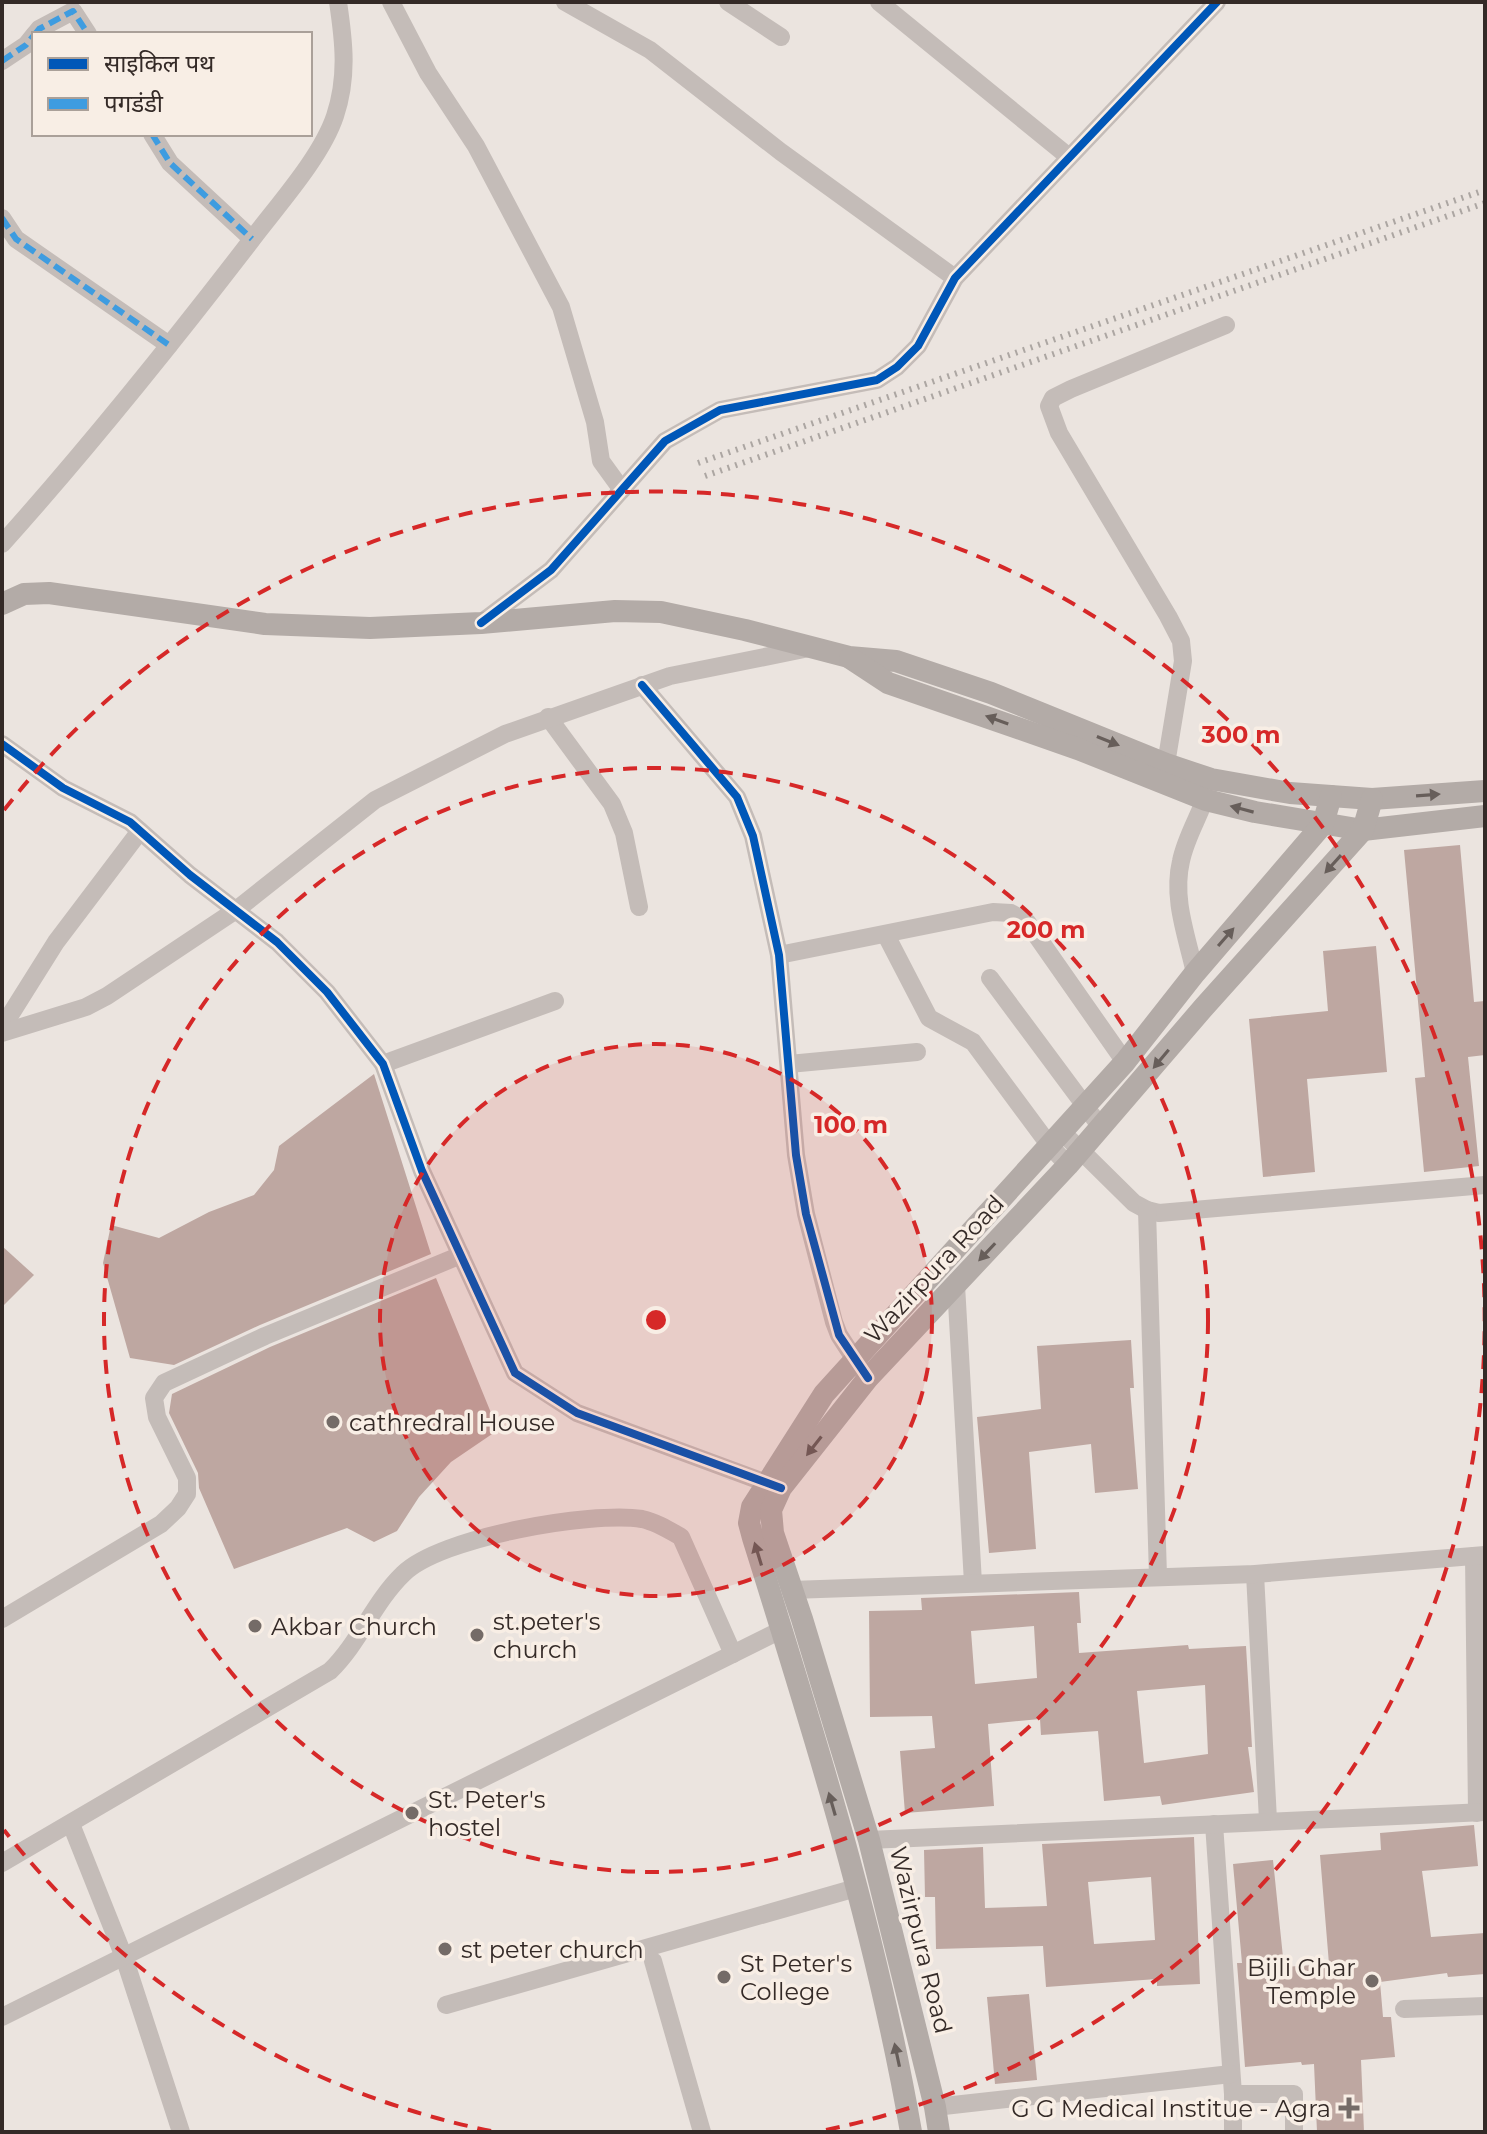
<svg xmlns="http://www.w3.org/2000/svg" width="1487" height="2134" viewBox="0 0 1487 2134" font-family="Montserrat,'Noto Sans Devanagari',sans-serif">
<rect width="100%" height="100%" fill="#ebe4df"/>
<g fill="#bea7a1" fill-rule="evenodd">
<path d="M1460,845L1474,1002L1485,1001V1055L1468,1057L1479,1166L1424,1172L1415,1078L1425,1077L1404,850Z"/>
<path d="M1376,946L1387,1072L1307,1079L1315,1172L1263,1177L1249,1019L1328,1011L1323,951Z"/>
<path d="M374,1074L431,1254L260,1325L174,1365L130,1358L103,1263L111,1225L159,1238L209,1212L254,1195L274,1170L279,1146Z"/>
<path d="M2,1246L34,1275L2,1307Z"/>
<path d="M436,1278L498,1430L451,1462L419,1497L397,1531L374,1542L347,1528L234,1569L199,1488L198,1473L169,1413L172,1394L270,1347Z"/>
<path d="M1131,1340L1134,1388H1130L1138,1489L1095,1493L1091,1444L1029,1452L1036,1549L989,1553L977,1417L1041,1409L1037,1346Z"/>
<path d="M1079,1592L1081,1623H1077L1079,1653L1188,1645L1189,1649L1246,1646L1252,1747H1248L1254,1792L1162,1805L1160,1796L1104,1801L1098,1731L1041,1735L1040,1719L988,1724L994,1806L905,1813L900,1751L935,1748L932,1716L870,1717L869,1611L922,1610L921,1598ZM1034,1626L1037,1678L975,1684L971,1631ZM1205,1685L1208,1754L1144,1763L1137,1691Z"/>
<path d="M1474,1825L1478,1866L1422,1871L1431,1937L1485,1933V1974L1448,1977L1447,1973L1380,1982L1383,2017H1391L1395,2057L1361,2060L1364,2132H1317L1314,2064L1302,2065L1301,2062L1245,2067L1237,1963H1242L1233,1864L1273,1860L1284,1967L1329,1964L1320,1855L1381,1850L1380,1833Z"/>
<path d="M1194,1837L1200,1984L1157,1986V1979L1046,1987L1043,1946L936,1949L935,1897H925L924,1850L983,1847L985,1908L1047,1906L1042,1844ZM1151,1877L1155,1940L1094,1944L1088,1882Z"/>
<path d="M1029,1994L1037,2080L995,2084L987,1997Z"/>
</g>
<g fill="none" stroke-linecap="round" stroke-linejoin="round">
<g stroke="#c4bcb8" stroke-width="18">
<path d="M391,2L428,73L476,146L561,307L595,422L601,461L622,490"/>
<path d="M565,2L650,50L781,152L955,278"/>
<path d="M728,2L781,37"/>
<path d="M879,2L1069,157"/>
<path d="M35,34L39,29L73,11L88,34"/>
<path d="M2,61L26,45L34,35"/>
<path d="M152,134L170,163L252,239"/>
<path d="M2,218L16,239L169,345"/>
<path d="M2,544C89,447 170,346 250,242C276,207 321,158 335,116C348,77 344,42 338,2"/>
<path d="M481,623L551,570L665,441L720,410L877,380L897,367L918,346L955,278L1217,2"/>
<path d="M642,685L737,797L753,836L779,955L796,1155L806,1214L834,1322L839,1335L861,1369"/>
<path d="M548,717L612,804L624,833L639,907"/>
<path d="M2,744L63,788L130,822L190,875L277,942L327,992L383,1064L422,1171L515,1373L577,1413L777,1487"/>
<path d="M1166,764L1183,661L1181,641L1168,616L1059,433L1049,406L1053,398L1071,389L1226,325"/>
<path d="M886,935L929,1018L973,1042L1050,1146L1068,1165"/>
<path d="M779,955L993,912L1011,913L1027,922L1125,1062"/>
<path d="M1195,973C1187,936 1172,899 1181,861C1186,836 1201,814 1208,790"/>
<path d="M990,978L1100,1126"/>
<path d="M2,1028L56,942L140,831"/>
<path d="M2,1033L86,1007L107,996L236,910L375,800L505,734L670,676L809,648"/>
<path d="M383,1064L555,1001"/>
<path d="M789,1064L917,1052"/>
<path d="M1062,1132L1134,1203L1147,1210L1159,1213L1485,1185"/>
<path d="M1147,1210L1158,1576"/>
<path d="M956,1285L973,1583"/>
<path d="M1474,1556L1477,1813"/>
<path d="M1255,1574L1268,1820"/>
<path d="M791,1590L1255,1574L1485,1555"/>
<path d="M2,1619L161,1524L178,1508L187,1494V1478L157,1417L154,1398L164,1383L265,1336L461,1255"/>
<path d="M71,1824L124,1957L181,2132"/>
<path d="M1214,1824L1233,2094V2132"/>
<path d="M869,1840L1485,1812"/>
<path d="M2,1863L330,1671C359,1643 374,1602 403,1574C440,1537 591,1511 642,1519C656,1522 669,1530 681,1537L733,1654"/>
<path d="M653,1961L702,2132"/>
<path d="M446,2005L856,1888"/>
<path d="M1404,2009L1485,2006"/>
<path d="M2,2017L781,1630"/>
<path d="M1233,2094H1294V2132"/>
<path d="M935,2107L1231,2074"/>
</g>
<g stroke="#b3aba7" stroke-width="22">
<path d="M2,604L24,594L49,593L265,624L370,628L481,623L615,611L661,612L745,630L849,657L896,661L991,693L1166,764L1211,779L1290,793L1372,799L1485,791"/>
<path d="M850,658L888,683L1078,749L1206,800L1255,812L1363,830L1485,816"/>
<path d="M911,2132C876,1930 814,1733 753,1538L749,1523L752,1507L824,1394L1125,1062L1195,973L1323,824L1331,796"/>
<path d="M939,2132L935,2107L869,1840L802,1619L773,1533L771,1510L781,1488L868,1378L1068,1165L1204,1007L1363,830L1372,799"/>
</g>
<g stroke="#aca6a2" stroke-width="6" stroke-dasharray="2 6" stroke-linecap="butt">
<path d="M698,463L1485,190"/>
<path d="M705,476L1485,203"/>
</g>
<g stroke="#3e9ce0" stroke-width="6" stroke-dasharray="12 6" stroke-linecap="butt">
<path d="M35,34L39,29L73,11L88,34"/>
<path d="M2,61L26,45L34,35"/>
<path d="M152,134L170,163L252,239"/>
<path d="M2,218L16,239L169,345"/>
</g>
<defs>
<g id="cycleway">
<path d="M481,623L551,570L665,441L720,410L877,380L897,367L918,346L955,278L1217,2"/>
<path d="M642,685L737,797L753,836L779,955L796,1155L806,1214L839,1335L868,1378"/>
<path d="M2,744L63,788L130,822L190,875L277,942L327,992L383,1064L422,1171L515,1373L577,1413L781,1488"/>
</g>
</defs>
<use href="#cycleway" stroke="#f8eee5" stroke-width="13"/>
<use href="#cycleway" stroke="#0057b8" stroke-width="8"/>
</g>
<defs><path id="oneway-solid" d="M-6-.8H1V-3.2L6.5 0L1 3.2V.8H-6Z" transform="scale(2)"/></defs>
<g fill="#675e5a">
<use href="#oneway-solid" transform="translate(997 720) rotate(-160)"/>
<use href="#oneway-solid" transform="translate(1108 741) rotate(22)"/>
<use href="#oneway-solid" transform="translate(1428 795) rotate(-4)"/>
<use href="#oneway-solid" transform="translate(1242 809) rotate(-165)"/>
<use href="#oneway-solid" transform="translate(1333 864) rotate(132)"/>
<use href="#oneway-solid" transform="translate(1226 937) rotate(-49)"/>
<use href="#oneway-solid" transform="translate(1161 1059) rotate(130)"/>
<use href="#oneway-solid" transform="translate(987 1252) rotate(133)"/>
<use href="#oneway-solid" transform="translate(814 1446) rotate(128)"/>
<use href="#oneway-solid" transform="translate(758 1554) rotate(-107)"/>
<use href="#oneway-solid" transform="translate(832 1804) rotate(-106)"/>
<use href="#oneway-solid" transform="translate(897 2055) rotate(-102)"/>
</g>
<circle cx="656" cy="1320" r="276" fill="#d62828" fill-opacity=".12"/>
<g fill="none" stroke="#d62828" stroke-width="4" stroke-dasharray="14 10">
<circle cx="656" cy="1320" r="276"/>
<circle cx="656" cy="1320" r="552"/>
<path d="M491 2131A828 828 0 0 1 4 1830M4 810A828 828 0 1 1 821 2131"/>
</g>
<g fill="#746b67" stroke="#f8eee5" stroke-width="3">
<circle cx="333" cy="1422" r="8"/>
<circle cx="255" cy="1626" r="8"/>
<circle cx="477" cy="1635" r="8"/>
<circle cx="412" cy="1813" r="8"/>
<circle cx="445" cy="1949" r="8"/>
<circle cx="724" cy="1977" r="8"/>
<circle cx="1372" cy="1981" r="8"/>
<path d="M1345 2096h8v8h8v8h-8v8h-8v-8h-8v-8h8z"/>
</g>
<g text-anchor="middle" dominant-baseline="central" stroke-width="7" stroke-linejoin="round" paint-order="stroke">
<g font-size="24" fill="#342a27" stroke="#f8eee5">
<text transform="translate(934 1269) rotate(-47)">Wazirpura Road</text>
<text transform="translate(921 1940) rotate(76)">Wazirpura Road</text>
</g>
<g font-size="24" fill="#342a27" stroke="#f8eee5" text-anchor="start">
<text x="349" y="1422">cathredral House</text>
<text x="493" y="1621">st.peter's<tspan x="493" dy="28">church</tspan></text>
<text x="271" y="1626">Akbar Church</text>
<text x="428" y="1799">St. Peter's<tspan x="428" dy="28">hostel</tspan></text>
<text x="461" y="1949">st peter church</text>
<text x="740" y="1963">St Peter's<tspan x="740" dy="28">College</tspan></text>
<text x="1356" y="1967" text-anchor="end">Bijli Ghar<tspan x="1356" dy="28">Temple</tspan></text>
<text x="1331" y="2108" text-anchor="end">G G Medical Institue - Agra</text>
</g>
</g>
<circle cx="656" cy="1320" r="12" fill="#d62828" stroke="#f8eee5" stroke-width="4"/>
<g font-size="24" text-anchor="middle" font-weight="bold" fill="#d62828" stroke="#f8eee5" stroke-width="7" stroke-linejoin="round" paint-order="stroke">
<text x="1241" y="743">300 m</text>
<text x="1046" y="938">200 m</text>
<text x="851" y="1133">100 m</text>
</g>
<rect width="1487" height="2134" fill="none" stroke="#342a27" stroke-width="8"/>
<rect x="32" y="32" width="280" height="104" fill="#f8eee5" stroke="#aaa099" stroke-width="2"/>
<rect x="48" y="58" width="40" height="12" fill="#0057b8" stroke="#aaa099" stroke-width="2"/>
<text x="104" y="72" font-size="24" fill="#342a27">साइकिल पथ</text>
<rect x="48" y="98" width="40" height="12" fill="#3e9ce0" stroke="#aaa099" stroke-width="2"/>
<text x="104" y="112" font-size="24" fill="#342a27">पगडंडी</text>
</svg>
